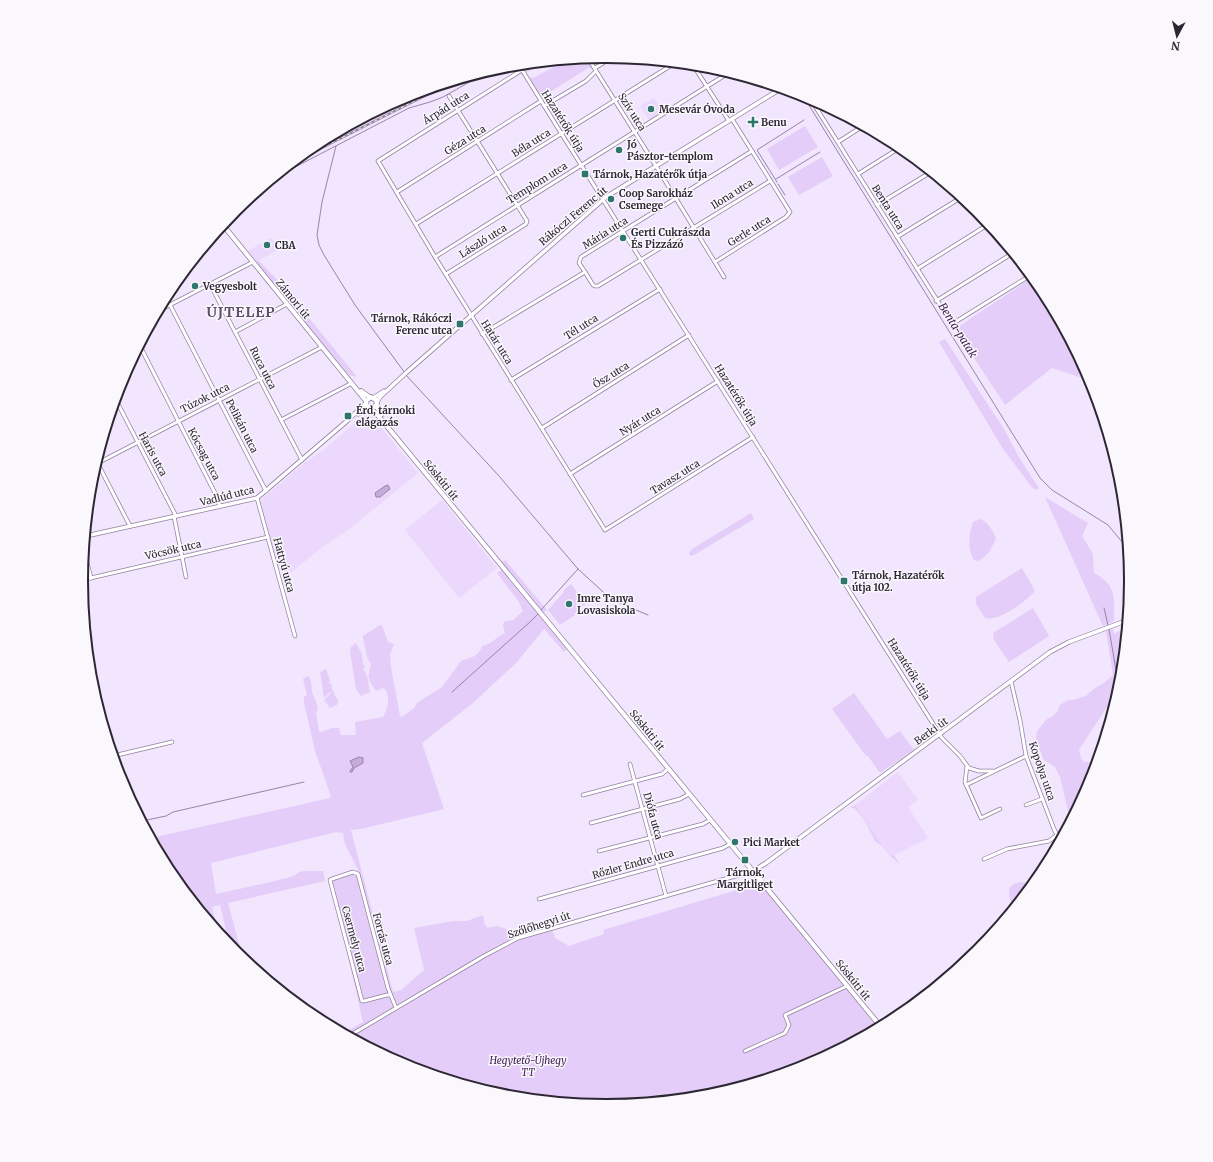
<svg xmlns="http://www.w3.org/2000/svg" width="1213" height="1162" viewBox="0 0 1213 1162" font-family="Merriweather,serif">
<rect width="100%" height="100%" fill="#f2e5fe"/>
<g fill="#ecd7fd">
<path d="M463,79L441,91L388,115L288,167L315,144L406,96Z"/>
<path d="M654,98L662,112L649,120L640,106Z"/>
<path d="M271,238L280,248L257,262L248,251Z"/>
<path d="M364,415H371L418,473L352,527L324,546L284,578L283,572L280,571L275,559L260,501L303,464L326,448Z"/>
<path d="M442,500L497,568L459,598L405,530Z"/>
<path d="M898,772L918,800L908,807L928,838L891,857L886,849L882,846L855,805Z"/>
</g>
<g fill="#e4cdf8">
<path d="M586,58L593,69L588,68L542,97L530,80L531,77L533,78L567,60Z"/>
<path d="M547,62L527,72L522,64Z"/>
<path d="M805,126L818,147L779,170L767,149Z"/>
<path d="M822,157L833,176L799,195L788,177Z"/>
<path d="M259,261L283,286L357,377L349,375L256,263Z"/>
<path d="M1033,277L1043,290L1092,381L1052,368L1005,405L955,329Z"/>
<path d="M945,339L1004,429L1020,459L1039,488L1035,490L1031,486L1003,449L939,342Z"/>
<path d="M1045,497L1088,523L1082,536L1093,554L1094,573C1117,585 1114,598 1114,621L1103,626Z"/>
<path d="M751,513L754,519L694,555L691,556L689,553L692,549Z"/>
<path d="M979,519C989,522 992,530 996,538C992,548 988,556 978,561L974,560C967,550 969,533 973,522Z"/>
<path d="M505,560L547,610L540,616L567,649L564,652L544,629L516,663L473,703L422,743L444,809L361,829L351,830L393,992L401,990L424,970L414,928L453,921H467L483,915L485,925L488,928L497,926L510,930H521L536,926L538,933L552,929L555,938L569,946L604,934L603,930L757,884L761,880L883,1026L807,1066L709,1096L606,1106L504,1096L405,1066L344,1033L363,1022L330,878L358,870L345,844L343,833L336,832L211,863L216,894L271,882L294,876L299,872L305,871H323L325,881L228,903L243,959L230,946L220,905L212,907L218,931L208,919L205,909L200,910L170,872L151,838L330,798L331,796L315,751L304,703V697L307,695L303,679L308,676L311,680L312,692L318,707L316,713L319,731L321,732L332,728H339L341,735H356L355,722L383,717C388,708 390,699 386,690L383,688L376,691C372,685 366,678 370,672H369L371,664L367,657L363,638V636L380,625L382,626L388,642L394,644L390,654L391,667L400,716L402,717L414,708L418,702L442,687L461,661L475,656L480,651L482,646C491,645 496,637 505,633L503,625L505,621L513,620L523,611L519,602L497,573L505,567L502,562Z"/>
<path d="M1022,568L1035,591C1026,601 1000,622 985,618L976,604V597Z"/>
<path d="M571,584L585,603V605L581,607L582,610L577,613H574L575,615L560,625L548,610L561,595L563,594L564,590Z"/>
<path d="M1033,608L1049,636L1009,662L994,640L993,633Z"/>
<path d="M1127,627L1121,684L1118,693H1116L1079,750L1081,758L1084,762H1090L1093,758L1095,751L1105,739L1091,782L1073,816L1068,811L1060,777L1055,767L1044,760L1036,741L1037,731L1047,719L1053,716L1058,711L1060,705L1068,700H1073L1086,696L1095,688L1104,683L1113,675L1106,631L1113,629L1114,634Z"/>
<path d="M356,643L362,654L363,665L366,666L363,669L367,676L370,692L361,696L356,689L350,651L351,647Z"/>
<path d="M326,669L330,680L329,683L332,685V689L338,701L337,705L330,708L324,700L331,693L330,692L324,698L320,672Z"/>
<path d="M854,693L887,739L900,731L914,750L880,773L868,756H866L832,709Z"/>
<path d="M855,805L882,846L886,849L891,857L894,855L900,865L895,860L890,856L885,849L875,841L866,823L860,814L854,808H850Z"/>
<path d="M1020,882L1028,883L1032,887L1014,908L1010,900L1009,888L1014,884Z"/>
</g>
<g fill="#c6acda" stroke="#9884a8">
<path d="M388,485L390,489L380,497H376L375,493L385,486Z"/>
<path d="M359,757L363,758V763L354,768L352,772H350V771L353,767L350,761Z"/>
</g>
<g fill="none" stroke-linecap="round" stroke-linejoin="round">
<g stroke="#9884a8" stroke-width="1">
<path d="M802,94L1040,478L1052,490L1108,525L1128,549"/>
<path d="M336,146L322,202L317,235L319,245L324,255L355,305L405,373"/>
<path d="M272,179L409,108L430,102L443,97L487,72"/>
<path d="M776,179L820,152"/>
<path d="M777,182L757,150L804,120"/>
<path d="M778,184L785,195"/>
<path d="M406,375L499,476L578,569L612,600L648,615"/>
<path d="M1104,608L1108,625"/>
<path d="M541,610L578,569"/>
<path d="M1109,629L1117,676L1121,686"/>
<path d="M452,692L531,621L539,613"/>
<path d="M142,821L166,816L173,812L304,782"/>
</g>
<defs>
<g id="minor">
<path d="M588,58L656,166L724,277"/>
<path d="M519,65L561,133L942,738L960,756L969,768L979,771H993"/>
<path d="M693,65L729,121"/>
<path d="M595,68L613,57"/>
<path d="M522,70L378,161L435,257L605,530L753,437"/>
<path d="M810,98L952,324L1031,275"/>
<path d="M544,106L586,81L596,71"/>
<path d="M818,110L825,106"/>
<path d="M838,142L863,126"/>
<path d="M858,174L901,147"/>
<path d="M397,192L541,101"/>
<path d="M877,205L931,172"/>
<path d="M416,224L675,63"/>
<path d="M897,237L962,197"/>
<path d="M435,257L730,72"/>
<path d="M715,262L786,217L790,212L732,119"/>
<path d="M917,269L989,224"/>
<path d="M585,272L593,285L595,286H598L770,181"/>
<path d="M446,274L526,224L527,221L449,96"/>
<path d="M210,284L302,460"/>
<path d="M936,301L1013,253"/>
<path d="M170,305L266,491"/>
<path d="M158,311L253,262"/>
<path d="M235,332L287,304"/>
<path d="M482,334L585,272L579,263L581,257L752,151"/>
<path d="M140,346L217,497L220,506"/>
<path d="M511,380L660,289"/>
<path d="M116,400L176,516"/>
<path d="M281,420L352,383"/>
<path d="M542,428L689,335"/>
<path d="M97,462L130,526"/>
<path d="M96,464L322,347"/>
<path d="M570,474L718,381"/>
<path d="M257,498L295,636"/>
<path d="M174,516L186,577"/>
<path d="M84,551L91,578"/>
<path d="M82,580L268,537"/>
<path d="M1011,681L1020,720L1026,756L1054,829L1060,841"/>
<path d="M113,756L172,742"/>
<path d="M630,764L666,896"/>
<path d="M967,766L965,782L981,818L1000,809"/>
<path d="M966,785L1026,756"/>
<path d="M583,795L662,774L668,769"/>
<path d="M1026,805L1042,799"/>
<path d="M591,823L680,799L689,794"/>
<path d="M599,851L703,824L710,820"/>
<path d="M984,859L1007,849L1049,841L1057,835"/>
<path d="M539,899L723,848L730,844"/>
<path d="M390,995H387L364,1001H362L330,880L332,879L353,872L358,874L388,988L396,1008"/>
<path d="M349,1036L484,956L518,938L753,871"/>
<path d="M745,1051L785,1033L789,1025L785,1015L847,986"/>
</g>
<g id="tertiary">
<path d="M373,398L384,391"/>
<path d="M377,402L380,397L407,372L606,197L782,88"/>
<path d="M358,414L369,408"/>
<path d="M86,536L257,498L347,421L366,403"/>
<path d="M753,871L766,863L1050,652L1069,642L1128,620"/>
</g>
<g id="secondary">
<path d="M223,225L366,401"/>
<path d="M361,391L368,396L376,400L377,404L375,407"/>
<path d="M371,397L366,401L367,406L376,413L881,1027"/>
<path d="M376,405L381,415"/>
</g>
</defs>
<use href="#minor" stroke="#92829f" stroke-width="4.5"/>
<use href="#tertiary" stroke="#92829f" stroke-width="5"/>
<use href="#secondary" stroke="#92829f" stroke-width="5.5"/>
<use href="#minor" stroke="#fff" stroke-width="3"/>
<use href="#tertiary" stroke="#fff" stroke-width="3.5"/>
<use href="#secondary" stroke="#fff" stroke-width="4"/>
<defs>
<path id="rail" d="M294,162L454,81"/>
</defs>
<use href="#rail" stroke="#91879a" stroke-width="2.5"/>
<use href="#rail" stroke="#faf7fd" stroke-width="1" stroke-dasharray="3" stroke-linecap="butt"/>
</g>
<g fill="#2e756b" stroke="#faf7fd" stroke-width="1.5">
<circle cx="651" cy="109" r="4"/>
<path d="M751 116h4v4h4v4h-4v4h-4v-4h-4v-4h4z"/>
<circle cx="619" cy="150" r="4"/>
<rect x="581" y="170" width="8" height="8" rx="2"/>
<circle cx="611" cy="199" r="4"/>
<circle cx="623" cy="238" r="4"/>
<circle cx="267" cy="245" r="4"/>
<circle cx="195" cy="286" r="4"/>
<rect x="456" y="320" width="8" height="8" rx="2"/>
<rect x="344" y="412" width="8" height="8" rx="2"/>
<rect x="840" y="577" width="8" height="8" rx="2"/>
<circle cx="569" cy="604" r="4"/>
<circle cx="735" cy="842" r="4"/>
<rect x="741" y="856" width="8" height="8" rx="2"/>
</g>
<g text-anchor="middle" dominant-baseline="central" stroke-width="3" stroke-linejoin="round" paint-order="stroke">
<g font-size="10" fill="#2d2733" stroke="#faf7fd">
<text transform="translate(446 108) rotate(-32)">Árpád utca</text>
<text transform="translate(632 112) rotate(58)">Szív utca</text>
<text transform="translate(563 121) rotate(58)">Hazatérők útja</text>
<text transform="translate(465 140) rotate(-32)">Géza utca</text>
<text transform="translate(531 143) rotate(-32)">Béla utca</text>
<text transform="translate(537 183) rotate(-32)">Templom utca</text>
<text transform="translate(732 194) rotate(-32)">Ilona utca</text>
<text transform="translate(888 207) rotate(58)">Benta utca</text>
<text transform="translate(573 216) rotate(-40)">Rákóczi Ferenc út</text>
<text transform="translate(749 231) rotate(-32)">Gerle utca</text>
<text transform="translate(605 233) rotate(-32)">Mária utca</text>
<text transform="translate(483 241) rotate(-32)">László utca</text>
<text transform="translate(293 299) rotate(51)">Zámori út</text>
<text transform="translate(581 327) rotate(-32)">Tél utca</text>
<text transform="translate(497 342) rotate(58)">Határ utca</text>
<text transform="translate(263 368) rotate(63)">Ruca utca</text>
<text transform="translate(611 375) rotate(-32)">Ősz utca</text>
<text transform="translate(736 395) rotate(58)">Hazatérők útja</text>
<text transform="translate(205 398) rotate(-27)">Túzok utca</text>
<text transform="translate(640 421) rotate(-32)">Nyár utca</text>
<text transform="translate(242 426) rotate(63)">Pelikán utca</text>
<text transform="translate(153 454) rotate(62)">Haris utca</text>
<text transform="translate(204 454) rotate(62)">Kócsag utca</text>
<text transform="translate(675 477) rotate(-32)">Tavasz utca</text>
<text transform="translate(441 480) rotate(51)">Sóskúti út</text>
<text transform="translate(227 496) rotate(-14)">Vadlúd utca</text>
<text transform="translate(173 550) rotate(-13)">Vöcsök utca</text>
<text transform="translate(284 565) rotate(75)">Hattyú utca</text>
<text transform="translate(909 669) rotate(58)">Hazatérők útja</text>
<text transform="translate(647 730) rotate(51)">Sóskúti út</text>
<text transform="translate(931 731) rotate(-36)">Berki út</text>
<text transform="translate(1042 771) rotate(71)">Kopolya utca</text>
<text transform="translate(653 816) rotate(75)">Diófa utca</text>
<text transform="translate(633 864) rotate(-16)">Rőzler Endre utca</text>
<text transform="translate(539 925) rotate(-18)">Szőlőhegyi út</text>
<text transform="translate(354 939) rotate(75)">Csermely utca</text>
<text transform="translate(383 939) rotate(75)">Forrás utca</text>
<text transform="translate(853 980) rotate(51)">Sóskúti út</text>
</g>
<g font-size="10" font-weight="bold" fill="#2d2733" stroke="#faf7fd" text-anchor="start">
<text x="659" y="109">Mesevár Óvoda</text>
<text x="761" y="122">Benu</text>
<text x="627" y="144">Jó<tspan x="627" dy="12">Pásztor-templom</tspan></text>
<text x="593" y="174">Tárnok, Hazatérők útja</text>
<text x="619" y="193">Coop Sarokház<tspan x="619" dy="12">Csemege</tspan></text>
<text x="631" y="232">Gerti Cukrászda<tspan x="631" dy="12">És Pizzázó</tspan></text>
<text x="275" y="245">CBA</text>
<text x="203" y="286">Vegyesbolt</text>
<text x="452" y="318" text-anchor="end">Tárnok, Rákóczi<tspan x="452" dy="12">Ferenc utca</tspan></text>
<text x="356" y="410">Érd, tárnoki<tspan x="356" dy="12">elágazás</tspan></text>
<text x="852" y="575">Tárnok, Hazatérők<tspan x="852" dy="12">útja 102.</tspan></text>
<text x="577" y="598">Imre Tanya<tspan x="577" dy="12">Lovasiskola</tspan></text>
<text x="743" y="842">Pici Market</text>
<text x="745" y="872" text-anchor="middle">Tárnok,<tspan x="745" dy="12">Margitliget</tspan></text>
</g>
<g font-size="10" font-style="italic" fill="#412057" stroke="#faf7fd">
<text x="528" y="1060">Hegytető-Újhegy<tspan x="528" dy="12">TT</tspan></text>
</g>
<g font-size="11" font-style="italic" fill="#3b1a51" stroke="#faf7fd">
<text transform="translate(958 330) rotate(58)">Benta-patak</text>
</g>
<g font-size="14" font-weight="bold" letter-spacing="1" fill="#5e4f69" stroke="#faf7fd">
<text x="241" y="312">ÚJTELEP</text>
</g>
</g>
<path d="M0 0H1213V1162H0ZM88 581a518 518 0 1 1 1036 0a518 518 0 1 1-1036 0Z" fill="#faf7fd" fill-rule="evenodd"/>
<path fill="none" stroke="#2d2733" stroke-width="2" d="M88 581a518 518 0 1 1 1036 0a518 518 0 1 1-1036 0Z"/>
<g transform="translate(1177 36) rotate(187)" stroke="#faf7fd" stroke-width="3" paint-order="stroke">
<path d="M0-3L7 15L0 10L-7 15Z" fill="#2d2733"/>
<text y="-6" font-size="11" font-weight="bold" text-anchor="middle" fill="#2d2733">N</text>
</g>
</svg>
